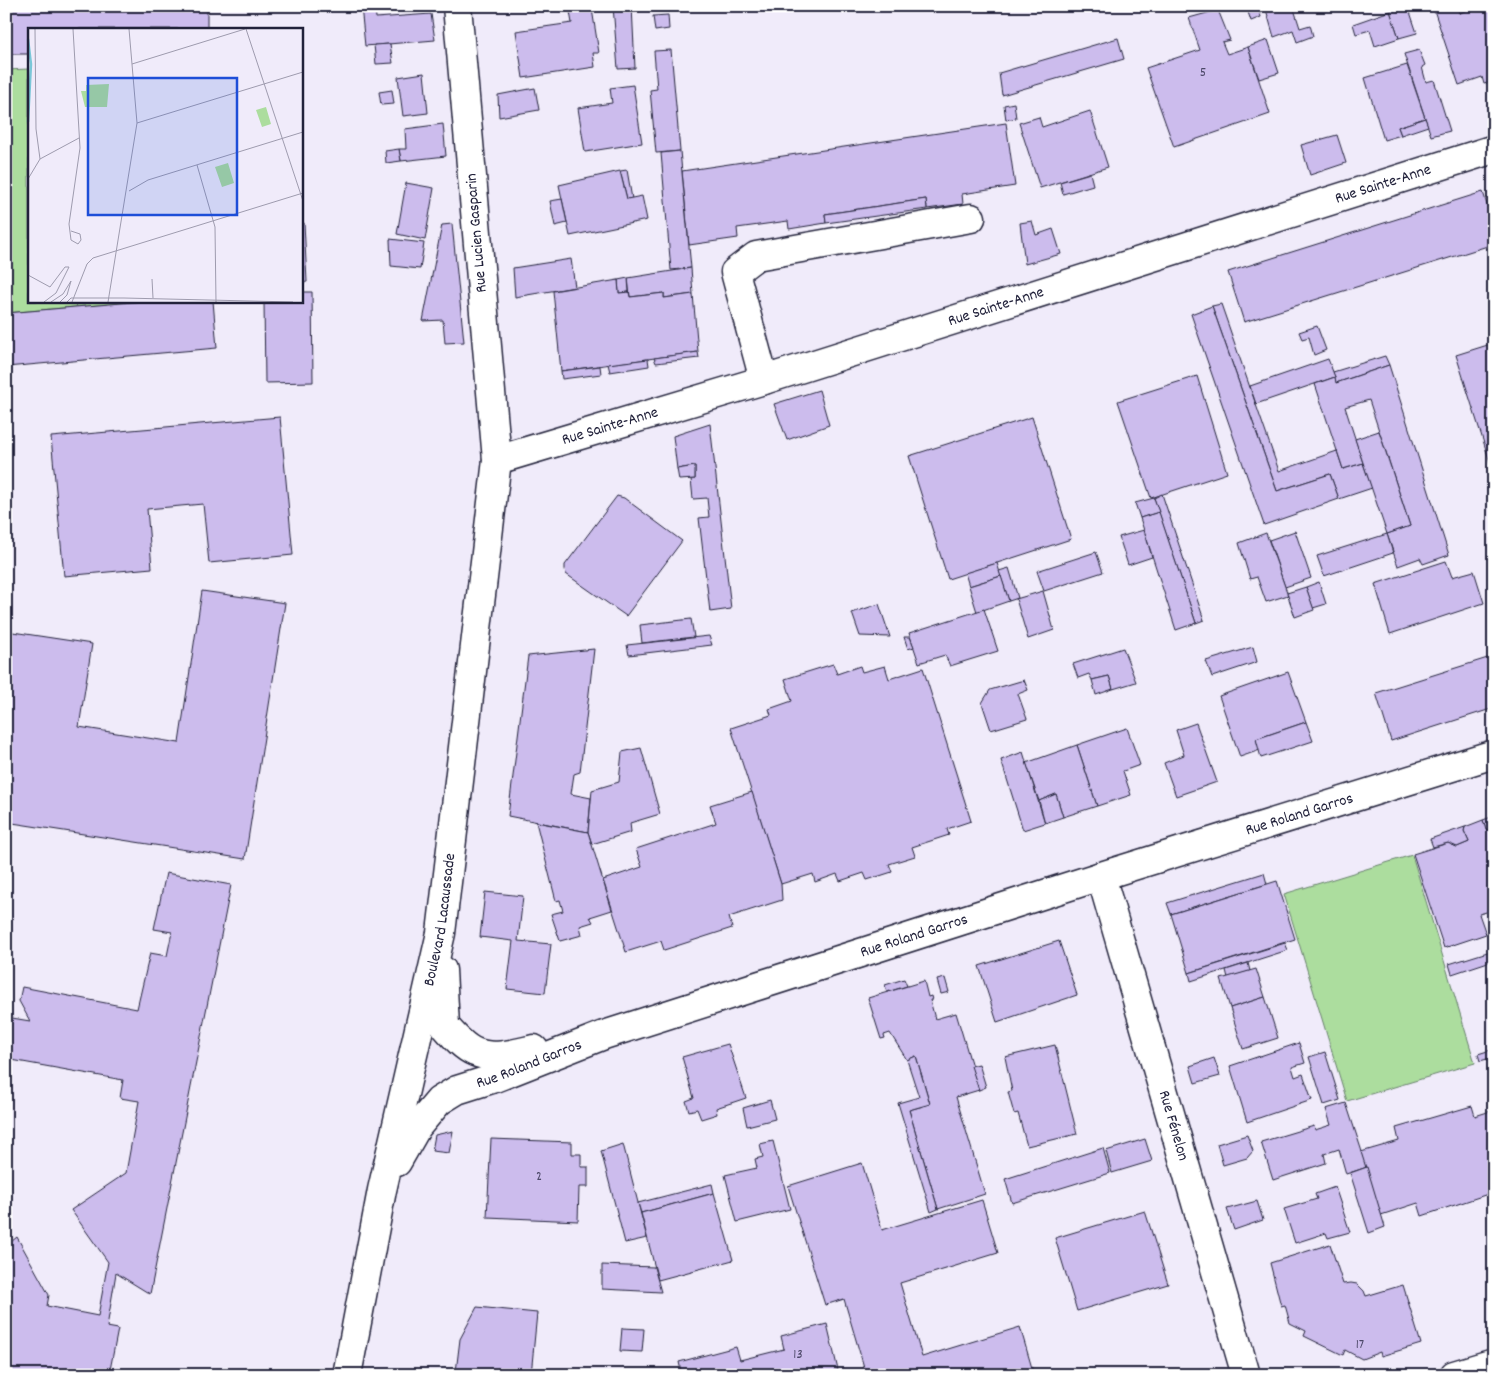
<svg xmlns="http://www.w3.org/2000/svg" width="1500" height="1381" viewBox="0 0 1500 1381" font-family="Dekko,sans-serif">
<rect width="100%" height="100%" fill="#f0ebfa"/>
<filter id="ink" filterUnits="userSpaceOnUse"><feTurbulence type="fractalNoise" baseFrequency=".02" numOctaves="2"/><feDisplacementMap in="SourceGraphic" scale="10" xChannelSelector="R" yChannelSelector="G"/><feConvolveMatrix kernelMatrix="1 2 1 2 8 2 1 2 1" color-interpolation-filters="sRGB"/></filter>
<g filter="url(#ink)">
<g fill="#acdd9e" stroke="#67806c">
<path d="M29,69V301H144L6,313V70Z"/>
<path d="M1412,855L1475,1063L1347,1101L1284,894Z"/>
</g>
<g fill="#ccbced" stroke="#22223b">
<path d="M6,6H207V29H29V54H6Z"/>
<path d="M361,6H375L376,18L431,14L435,40L365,46Z"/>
<path d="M613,6H632L635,68L618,69Z"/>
<path d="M1246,6H1258L1261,17L1251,21Z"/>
<path d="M1265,6H1293L1300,28L1310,25L1313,36L1297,42L1293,30L1274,37Z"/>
<path d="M1408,6L1417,33L1399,38L1390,11Z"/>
<path d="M1445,6H1457L1459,13L1479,6H1494V81L1484,84L1482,77L1459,85L1434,10Z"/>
<path d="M1457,6H1479L1459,13Z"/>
<path d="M592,9L599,53H593L595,67L523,78L516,31L572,23L570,12Z"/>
<path d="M1218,10L1230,40L1222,42L1227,54L1248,47L1270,114L1174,147L1146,68L1200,50L1189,18Z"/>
<path d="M1390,11L1399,38L1375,46L1370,30L1356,34L1353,24Z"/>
<path d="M668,15L669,29L655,31L653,16Z"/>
<path d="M1118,38L1124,59L1002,95L999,73Z"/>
<path d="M1268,40L1279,73L1259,79L1248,47Z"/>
<path d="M390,44L393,63L376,64L374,45Z"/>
<path d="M671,50L680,151L656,153L650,90L657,89L654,51Z"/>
<path d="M1419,50L1425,65L1422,67L1426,82L1434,80L1450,131L1431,136L1404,54Z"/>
<path d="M1407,65L1425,118L1398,127L1401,135L1384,140L1365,78Z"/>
<path d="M424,73L428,113L403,116L398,77Z"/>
<path d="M633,85L642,143L585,152L578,108L612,103L610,88Z"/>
<path d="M535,88L539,110L499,117L498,95Z"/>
<path d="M392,90L394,104L381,105L379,92Z"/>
<path d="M1014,103L1016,118L1006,120L1004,105Z"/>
<path d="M1090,111L1108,167L1040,188L1019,123L1039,117L1042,127Z"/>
<path d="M1425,118L1428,126L1401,135L1398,127Z"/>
<path d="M1006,123L1015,186L962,194L963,204L927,209L926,199L825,214L826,223L789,229L788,221L737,228L738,238L689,245L682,171Z"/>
<path d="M443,124L446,156L401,161L399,149H406L405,129Z"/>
<path d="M1337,135L1346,163L1310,175L1301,145Z"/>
<path d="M399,149L401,161L386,163L385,151Z"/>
<path d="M680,151L691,268L671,270L661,153Z"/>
<path d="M627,170L632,199H627L620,171Z"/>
<path d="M620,171L627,199L642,196L647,220L570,236L559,185Z"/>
<path d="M1090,173L1093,185L1063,194L1060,182Z"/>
<path d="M406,183L434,188L425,240L397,234Z"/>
<path d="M1483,192L1494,227V244L1244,322L1228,272Z"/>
<path d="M562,199L567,223L555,226L550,201Z"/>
<path d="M926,199L927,209L826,223L825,214Z"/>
<path d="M1032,221L1036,235L1053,229L1061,254L1025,264L1020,223Z"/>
<path d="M301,223H304L307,282L301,283Z"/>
<path d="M452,224L464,342L445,343L443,320L423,321L442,225Z"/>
<path d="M390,239L424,243L420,269L391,266Z"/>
<path d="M571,259L575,287L515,297L513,268Z"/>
<path d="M691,268L693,294L664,298V293L630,297L628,278Z"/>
<path d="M628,278L629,292L619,293L618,280Z"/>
<path d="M618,280L619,293L629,292L630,297L664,293V298L693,294L698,352L561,371L553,291Z"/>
<path d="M301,292H312L313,382L265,383L264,301H301Z"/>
<path d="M144,301H213L217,348L6,367V313Z"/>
<path d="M1221,304L1279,471L1337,451L1343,469L1363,463L1372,488L1339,499L1330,474L1277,491L1212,306Z"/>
<path d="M1212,306L1277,491L1330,474L1339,499L1264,525L1191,314Z"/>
<path d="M1317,326L1326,350L1314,355L1309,337L1302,339L1299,332Z"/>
<path d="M1494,343V475L1456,355Z"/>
<path d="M698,352L699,358L656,363L654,358Z"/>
<path d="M1385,356L1389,365L1336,383L1333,372Z"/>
<path d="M648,359L649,366L610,372L608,364Z"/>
<path d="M1328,359L1335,377L1256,404L1250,386Z"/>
<path d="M1389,365L1449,555L1423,564L1420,558L1398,566L1387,534L1410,526L1369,400L1345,407L1363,463L1343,469L1315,384L1335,377L1336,383Z"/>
<path d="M600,366L601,374L562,379L561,371Z"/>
<path d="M1197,376L1227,473L1151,498L1118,401Z"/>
<path d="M819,390L829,425L787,440L774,404Z"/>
<path d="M280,417L293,555L209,563L203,504L147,509L152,568L64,576L51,437Z"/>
<path d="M1032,417L1071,539L948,579L909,456Z"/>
<path d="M710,424L731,609L710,612L699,518L709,517L707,498L693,499L691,479H695V466L677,469L673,436Z"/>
<path d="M1379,431L1410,526L1387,534L1355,439Z"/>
<path d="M695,466V479L679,480L677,469Z"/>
<path d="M1162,494L1204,620L1196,623L1154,498Z"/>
<path d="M617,496L624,498L682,541L626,616L566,574L565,569V565Z"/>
<path d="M1154,498L1159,512L1140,518L1135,503Z"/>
<path d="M1159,512L1196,623L1176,630L1140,518Z"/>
<path d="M1144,530L1152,557L1128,565L1119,537Z"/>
<path d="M1295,531L1311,578L1285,587L1269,540Z"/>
<path d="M1266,533L1288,595L1266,602L1257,577L1250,579L1239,543Z"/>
<path d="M1387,534L1393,553L1324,576L1317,556Z"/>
<path d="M1096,552L1103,572L1044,591L1037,571Z"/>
<path d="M1446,561L1452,577L1474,571L1484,603L1390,634L1375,584Z"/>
<path d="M997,563L1001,576L969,586L965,573Z"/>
<path d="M1009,568L1018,598L1009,601L999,571Z"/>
<path d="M1001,576L1009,601L977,612L969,586Z"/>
<path d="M1319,582L1326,604L1313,608L1306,587Z"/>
<path d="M1306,587L1314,610L1295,617L1287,593Z"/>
<path d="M202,591L285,603L245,859L6,822V631L92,644L79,727L179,743Z"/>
<path d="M1043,591L1054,630L1028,639L1016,599Z"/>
<path d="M879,604L890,637L860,636L852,613Z"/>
<path d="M984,609L998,651L950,666L945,655L919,663L909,633Z"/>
<path d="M691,619L694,637L642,643L640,625Z"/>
<path d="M709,636L712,645L629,655L627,645Z"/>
<path d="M904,637H910L914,647L908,649Z"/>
<path d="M1253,647L1257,662L1212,677L1206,661Z"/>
<path d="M1123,648L1136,682L1113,689L1109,676L1092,680L1089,674L1078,678L1073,664Z"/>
<path d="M594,649L580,772L574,774L571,794L591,798L588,832L508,816L528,656Z"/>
<path d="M1494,656V708L1391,741L1376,693Z"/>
<path d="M833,664L837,674L860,666L862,672L885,666L889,679L923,668L971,821L947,829L949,835L912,847L915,856L889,864L892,872L867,880L864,873L840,881L837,874L815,882L813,874L781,884L731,728L771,715L769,709L792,701L785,679Z"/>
<path d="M1288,672L1306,722L1256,739L1260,750L1240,757L1219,696Z"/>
<path d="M1109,676L1113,689L1096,695L1092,680Z"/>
<path d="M1024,680L1028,690L1018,694L1027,719L991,730L982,703L990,690Z"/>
<path d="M1306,722L1313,741L1261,758L1256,739Z"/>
<path d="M1196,723L1217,782L1176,796L1164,763L1184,755L1176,730Z"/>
<path d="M1127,728L1140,765L1123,771L1131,795L1097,806L1077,745Z"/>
<path d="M1077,745L1097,806L1063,817L1056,794L1039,801L1026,763Z"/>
<path d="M641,748L660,814L630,823L631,832L592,844L588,832L592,790L619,782L622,752Z"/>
<path d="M1023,752L1045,823L1023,830L1001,760Z"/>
<path d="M752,792L781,884L782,900L729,917L732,928L664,950L661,941L626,952L603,880L642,867L636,849L716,823L710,805Z"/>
<path d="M1056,794L1063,817L1045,823L1039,801Z"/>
<path d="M1494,816V828L1486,830L1483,820Z"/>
<path d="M1483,820L1486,830L1494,828V910L1479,914L1486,934L1444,948L1413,854L1448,843L1457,847L1469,842L1464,831L1465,827Z"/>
<path d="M536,822L588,832L612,910L590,917L593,922L580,926L582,935L560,941L551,914L563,911L560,900L556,901Z"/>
<path d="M1465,827L1464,831L1469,842L1457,847L1448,843L1433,847L1430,839Z"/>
<path d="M166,873L231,885L150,1294L116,1273L107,1327L118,1329L109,1375H6V1246L17,1237L49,1295L47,1306L98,1316L108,1262L71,1210L126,1173L139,1101L120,1098L123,1080L6,1059V1017L30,1021L19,1001L22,987L137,1009L150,953L167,956L172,932L154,929Z"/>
<path d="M1264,873L1267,884L1171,914L1167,903Z"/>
<path d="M1277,881L1295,939L1189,973L1171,914Z"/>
<path d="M485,892L523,896L518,941L551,944L545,993L507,989L513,941L480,937Z"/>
<path d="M1059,941L1077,995L997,1022L979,966Z"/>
<path d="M1285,943L1288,950L1191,981L1189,973Z"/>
<path d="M1494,950V960L1452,974L1449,964Z"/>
<path d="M1248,963L1250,971L1228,978L1226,970Z"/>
<path d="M1256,969L1265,997L1230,1008L1221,979Z"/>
<path d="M945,978L949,992L941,994L937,980Z"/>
<path d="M904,979L907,986L887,992L885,985Z"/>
<path d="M924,981L928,997L931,996L932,1000H930L935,1019L956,1013L979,1090L956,1097L985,1194L938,1209L909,1110L930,1104L916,1056L907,1060L890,1033L884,1035L885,1038L881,1039L868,998Z"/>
<path d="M1265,997L1278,1038L1243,1049L1230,1008Z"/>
<path d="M1299,1043L1305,1063L1292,1067L1295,1077L1303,1074L1312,1100L1247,1122L1230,1066Z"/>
<path d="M728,1044L746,1098L716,1108L717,1114L701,1119L697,1109L689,1111L686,1101L694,1098L682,1057Z"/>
<path d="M1055,1045L1077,1134L1027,1146L1018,1113L1014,1114L1008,1092L1012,1091L1005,1057Z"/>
<path d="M1494,1049V1057L1480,1061L1478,1054Z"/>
<path d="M1325,1052L1340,1100L1324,1105L1309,1057Z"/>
<path d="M916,1056L930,1104L909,1110L938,1209L931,1212L898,1103L919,1097L907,1060Z"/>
<path d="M1214,1058L1220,1076L1195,1083L1190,1066Z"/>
<path d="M979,1064L986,1087L979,1090L971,1066Z"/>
<path d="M770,1100L775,1119L747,1126L743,1108Z"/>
<path d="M1346,1103L1367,1167L1346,1174L1339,1149L1324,1154L1326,1163L1273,1180L1261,1142L1314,1126L1315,1130L1331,1125L1326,1109Z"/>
<path d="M1472,1106L1475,1116L1494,1110V1192L1422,1216L1418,1203L1381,1215L1361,1152L1399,1141L1396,1128Z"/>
<path d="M453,1131L449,1153L432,1151L435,1135Z"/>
<path d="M1247,1135L1253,1151L1247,1158L1223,1165L1217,1144Z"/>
<path d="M491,1139L572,1142V1154H581V1167H588V1187H579L578,1221L487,1217Z"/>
<path d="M1145,1139L1152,1161L1112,1173L1106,1151Z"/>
<path d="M773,1141L790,1209L737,1222L725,1175L757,1168L755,1159L763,1157L760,1144Z"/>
<path d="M623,1144L647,1238L625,1243L601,1151Z"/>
<path d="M1103,1148L1110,1173L1012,1203L1005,1179Z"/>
<path d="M862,1163L882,1230L982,1200L998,1253L900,1283L922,1357L1020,1327L1034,1375H864L866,1374L844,1299L825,1305L788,1186Z"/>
<path d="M1367,1167L1385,1227L1369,1233L1350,1173Z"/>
<path d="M712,1184L714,1193L641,1213L638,1203Z"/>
<path d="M1335,1187L1350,1232L1328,1238L1326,1233L1295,1243L1284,1209L1317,1199L1315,1194Z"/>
<path d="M714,1193L733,1260L658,1280L641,1213Z"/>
<path d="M1257,1201L1263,1220L1234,1230L1227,1209Z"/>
<path d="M1145,1211L1168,1284L1077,1311L1055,1238Z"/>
<path d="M1330,1244L1343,1284L1351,1283L1357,1284L1364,1291L1366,1296L1403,1285L1421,1344L1381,1356L1380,1352L1362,1359L1345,1350L1343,1355L1304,1336L1306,1331L1290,1323L1285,1305L1281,1306L1270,1263Z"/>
<path d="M602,1265L654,1267L661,1292L602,1289Z"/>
<path d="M477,1307L537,1313L531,1375H485L456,1372L460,1339Z"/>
<path d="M827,1324L838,1370L819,1375H682L679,1362L736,1347L740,1360L784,1349L781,1336Z"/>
<path d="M622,1328L644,1329L642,1352L620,1351Z"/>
</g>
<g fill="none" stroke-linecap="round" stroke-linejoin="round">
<defs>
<g id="minor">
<path d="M764,380L735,272L756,256L971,218"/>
<path id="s1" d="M497,460L764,380L1494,149"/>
<path id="s2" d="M1101,876L1246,1375"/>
<path d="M442,970L445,1026C453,1035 463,1047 475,1052C493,1060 516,1053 534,1049"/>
<path id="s3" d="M397,1162L417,1127L439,1101L457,1090L495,1078L604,1035L1101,876L1494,754"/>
<path id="s4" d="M347,1375L382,1190L441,933L497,460L457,6"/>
<path d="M1454,1375L1494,1363"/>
</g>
</defs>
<use href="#minor" stroke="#22223b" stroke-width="31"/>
<use href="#minor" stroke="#fff" stroke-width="28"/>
</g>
</g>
<g text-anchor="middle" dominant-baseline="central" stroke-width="5" stroke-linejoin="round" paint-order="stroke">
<g font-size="14" fill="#4c4868">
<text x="1203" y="73">5</text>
<text x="539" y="1177">2</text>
<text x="1360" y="1345">17</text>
<text x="798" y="1355">13</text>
</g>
<g font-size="16" fill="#22223b" stroke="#fff">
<text stroke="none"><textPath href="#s1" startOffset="928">Rue Sainte-Anne</textPath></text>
<text transform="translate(477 233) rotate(-95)">Rue Lucien Gasparin</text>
<text stroke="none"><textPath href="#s1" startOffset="522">Rue Sainte-Anne</textPath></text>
<text stroke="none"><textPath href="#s1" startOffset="118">Rue Sainte-Anne</textPath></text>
<text stroke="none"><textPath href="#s3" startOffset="982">Rue Roland Garros</textPath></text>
<text stroke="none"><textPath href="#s4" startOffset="465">Boulevard Lacaussade</textPath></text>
<text stroke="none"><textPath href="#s3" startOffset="578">Rue Roland Garros</textPath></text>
<text stroke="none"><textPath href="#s3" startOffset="172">Rue Roland Garros</textPath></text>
<text stroke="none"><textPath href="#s2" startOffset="260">Rue Fénelon</textPath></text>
</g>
</g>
<g transform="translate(28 28)">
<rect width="275" height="275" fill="#f0ebfa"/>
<path d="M81,56L79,79H57L53,63H58V57ZM238,79L243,96L234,99L228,82ZM200,135L206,155L194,159L187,139Z" fill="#acdd9e"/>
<path fill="none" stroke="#7ac7d8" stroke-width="2.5" d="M0,11L3,36L0,94"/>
<path fill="none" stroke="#9e9bae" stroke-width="1" d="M7,1L8,101L12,131M218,1L275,173M104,36L217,1M109,95L275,44M169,137L187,199L188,274M0,151L12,131L51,110M101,163L120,152L275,104M43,203L52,206L53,212L50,216L43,212L41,196L52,120L45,1M0,247L22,259L37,239H41L28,265L16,274M124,251L125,270M23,274L35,266L43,253L39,267L32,274M39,274L43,270H96L265,274M44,274L59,236L65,230L275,165M80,274L109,95L101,1"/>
<path fill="#1d4ed8" fill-opacity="0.15" stroke="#1d4ed8" stroke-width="2.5" d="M60,50H209V187H60Z"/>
<rect width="275" height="275" fill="none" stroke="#22223b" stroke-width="2.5"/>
</g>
<rect width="1500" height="1381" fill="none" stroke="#fff" stroke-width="25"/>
<rect x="12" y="12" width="1475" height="1356" fill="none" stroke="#22223b" stroke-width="2" filter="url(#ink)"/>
</svg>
